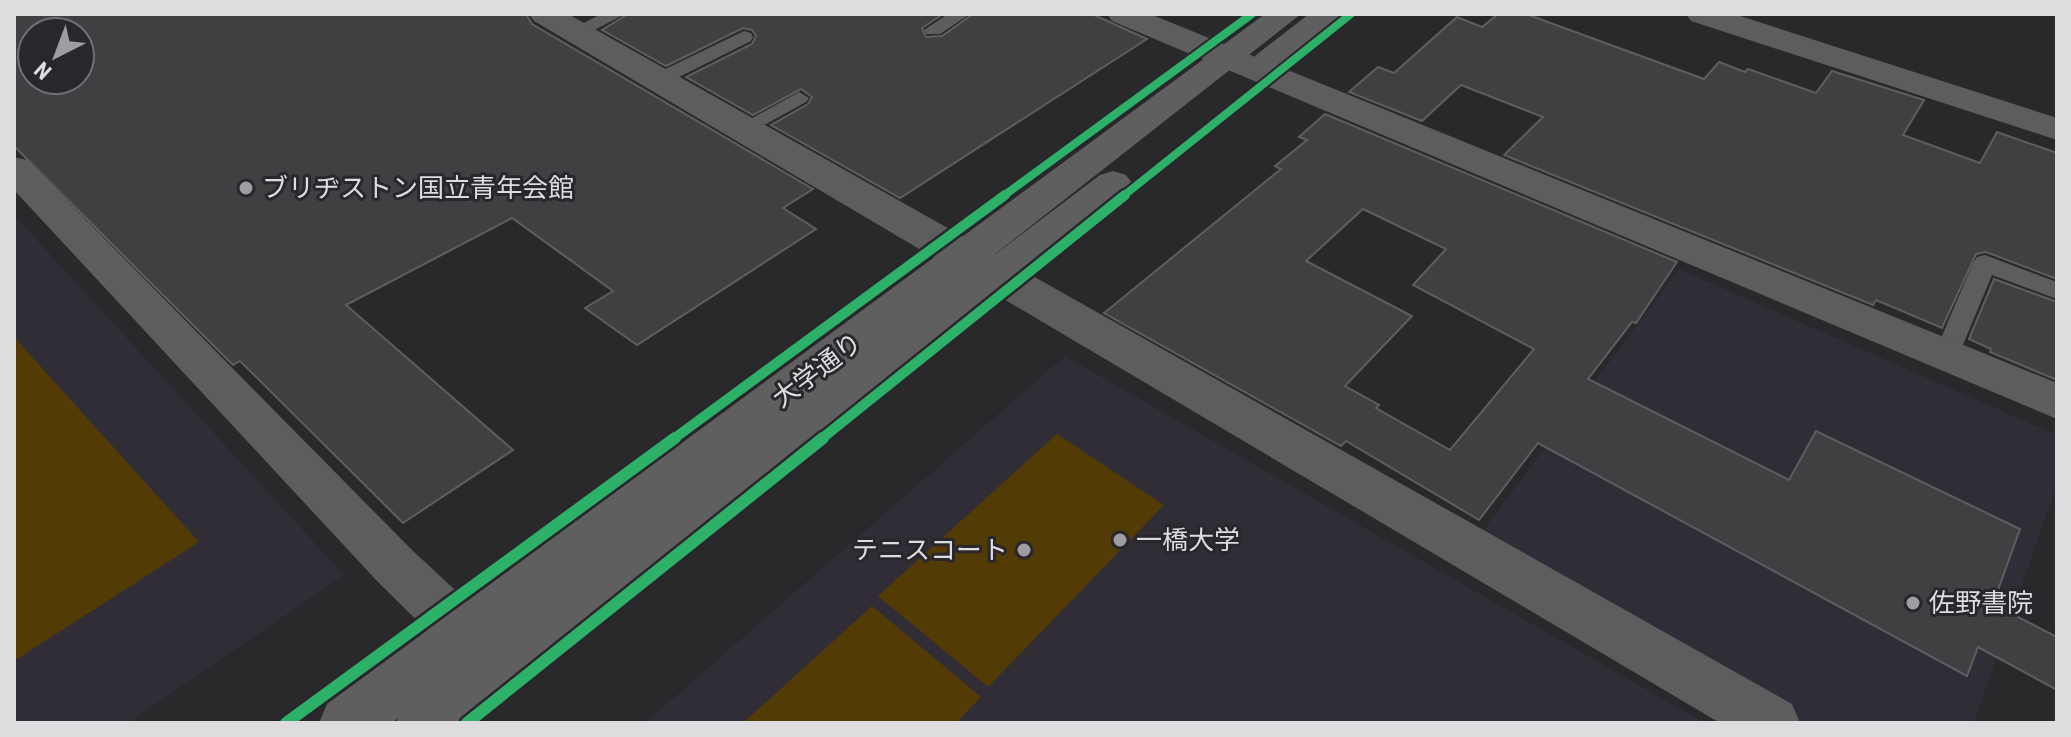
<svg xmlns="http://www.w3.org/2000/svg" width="2071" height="737" viewBox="0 0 2071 737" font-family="'Roboto Condensed','Noto Sans JP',sans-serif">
<rect width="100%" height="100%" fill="#29282b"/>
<g fill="#312d37">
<path d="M14,215L344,575L128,723H14Z"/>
<path d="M1679,269L2057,435V483L1974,723H1781L1476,540Z"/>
<path d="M1065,356L1705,723H645Z"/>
</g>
<g fill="#533b06">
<path d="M14,337L199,542L14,661Z"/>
<path d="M1057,434L1164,505L988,687L878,596Z"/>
<path d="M872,606L981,697L956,723H743Z"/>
</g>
<g fill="#404042" stroke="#5e5d60" stroke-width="2" fill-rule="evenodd">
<path d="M14,14H526L532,24L813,189L783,208L816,229L637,345L585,308L613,291L512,218L346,305L513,450L403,523L240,361L233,365L14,146ZM32,32H80V80H32Z"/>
<path d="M628,14H943L922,28L926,37L942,36L973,14H1092L1147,39L900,198L771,125L808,104L812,97L801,89L753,115L686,77L752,44L756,36L752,30L743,28L666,66L602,30Z"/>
<path d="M1498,14H1526L1704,79L1719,62L1745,72L1748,69L1816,93L1832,71L1924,100L1903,135L1980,163L1997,132L2057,153V279L1986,252L1976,254L1942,328L1876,300L1873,305L1504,155L1543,117L1461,85L1422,121L1349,92L1378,67L1394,73L1457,17L1482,27Z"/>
<path d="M1325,114L1677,262L1636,323L1632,322L1588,379L1789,480L1816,431L2020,529L1993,604L2057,637V690L1978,647L1967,676L1538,443L1479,520L1346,441L1341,446L1104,313L1281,169L1275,166L1307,140L1299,137ZM1363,209L1446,249L1413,285L1534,349L1450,450L1376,408L1379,405L1345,386L1412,316L1306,261Z"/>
<path d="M1994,279L2057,302V380L1990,352L1991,349L1969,339Z"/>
</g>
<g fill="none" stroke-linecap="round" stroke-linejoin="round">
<g fill="#5d5d5d" fill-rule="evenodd">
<path d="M601,14H625L583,36H569L567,32Z"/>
<path d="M948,14H970L940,34H926L924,30Z"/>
<path d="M744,31L751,33L753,37L751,41L665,84L658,86L648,80L651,76Z"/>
<path d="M799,92L809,98L806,102L750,133H736L733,129Z"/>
<path d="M1985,255L2057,282V299L1992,275L1955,364L1946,366L1937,364L1933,357L1973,263L1977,257Z"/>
</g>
<g fill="#5d5d5d" fill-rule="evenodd">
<path d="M529,14H568L1792,704L1800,723H1720L534,21Z"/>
<path d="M1107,14H1150L2057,383V419L1112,21Z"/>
<path d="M1686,14H1734L2057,118V140L1691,21Z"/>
<path d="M14,157L27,160L412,550L510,641L518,658L510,675L491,683L472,675L376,580L14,190Z"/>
</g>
<g fill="#5f5f60" fill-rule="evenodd">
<path d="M1265,14H1301L985,262L1100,175L1113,171L1126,175L1132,183L1126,191L468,723H396L398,718L392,723H319L327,704Z"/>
<path d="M1309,14H1345L1280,69L1268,72L1256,69L1252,62L1256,55Z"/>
</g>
<defs>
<g id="cycleway-far2">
<path d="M1002,197L1252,14"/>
<path d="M1122,197L1351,14"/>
</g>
<g id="cycleway-far1">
<path d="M672,440L1005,195"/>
<path d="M820,440L1125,195"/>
</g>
<g id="cycleway">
<path d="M286,723L675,438"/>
<path d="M467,723L823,438"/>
</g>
</defs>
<use href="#cycleway-far2" stroke="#29272c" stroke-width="12"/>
<use href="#cycleway-far1" stroke="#29272c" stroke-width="15"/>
<use href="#cycleway" stroke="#29272c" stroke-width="17"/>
<use href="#cycleway-far2" stroke="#2db169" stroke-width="8"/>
<use href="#cycleway-far1" stroke="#2db169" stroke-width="10"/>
<use href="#cycleway" stroke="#2db169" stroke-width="12"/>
</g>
<g fill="#9e9da0" stroke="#29272c" stroke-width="3">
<circle cx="246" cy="188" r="8"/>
<circle cx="1120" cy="540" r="8"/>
<circle cx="1024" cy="550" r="8"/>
<circle cx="1913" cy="603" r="8"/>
</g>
<g text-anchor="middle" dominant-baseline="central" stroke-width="6" stroke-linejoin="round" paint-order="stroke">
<g font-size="26" fill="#dddcdf" stroke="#29272c" text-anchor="start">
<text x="262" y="188">ブリヂストン国立青年会館</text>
<text x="1136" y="540">一橋大学</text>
<text x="1008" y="550" text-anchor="end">テニスコート</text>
<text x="1929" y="603">佐野書院</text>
</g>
<g font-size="26" fill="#dddcdf" stroke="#29272c">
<text transform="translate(817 370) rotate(-37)">大学通り</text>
</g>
</g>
<rect width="2071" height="737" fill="none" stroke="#dddcdf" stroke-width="32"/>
<g transform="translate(56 56) rotate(222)"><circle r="38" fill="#29272c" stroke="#716f74" stroke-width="2"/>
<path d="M0-6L14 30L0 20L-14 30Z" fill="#9e9da0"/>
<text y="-12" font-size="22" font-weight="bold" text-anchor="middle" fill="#dddcdf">N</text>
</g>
</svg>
